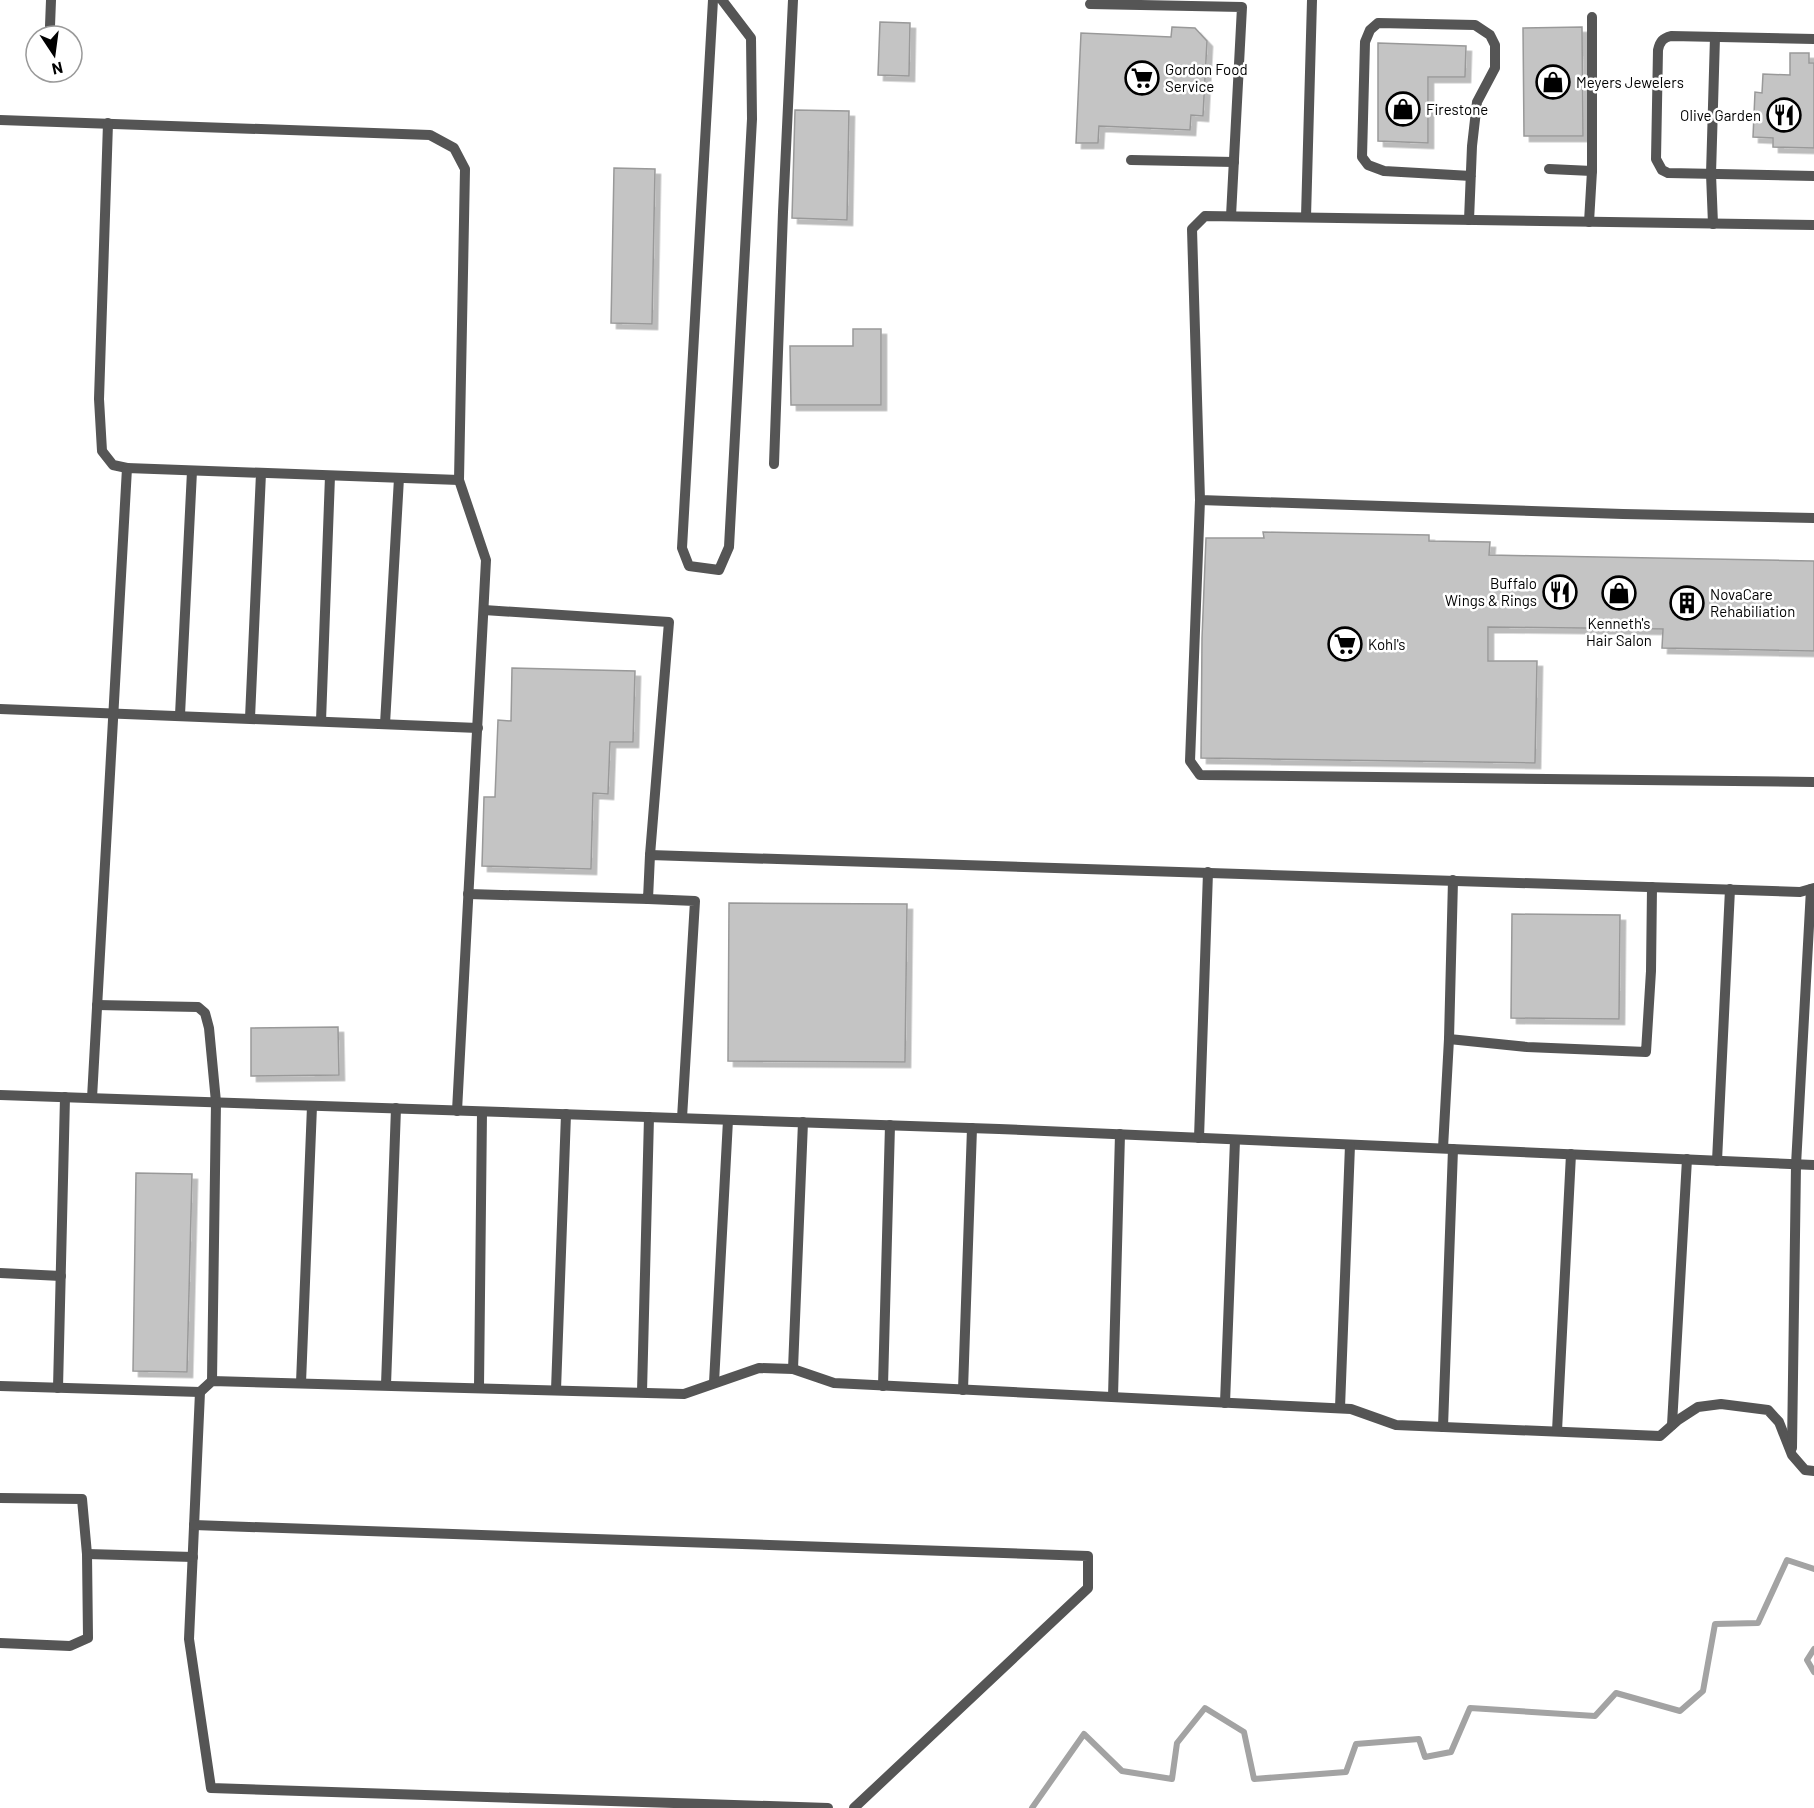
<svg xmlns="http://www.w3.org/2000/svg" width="1814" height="1808" viewBox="0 0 1814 1808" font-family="Barlow,sans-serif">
<defs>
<filter id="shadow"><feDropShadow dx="5.5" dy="5.5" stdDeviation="0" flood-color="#0004"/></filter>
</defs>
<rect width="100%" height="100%" fill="#fff"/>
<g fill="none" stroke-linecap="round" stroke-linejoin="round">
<g stroke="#a3a3a3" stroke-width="6">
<path d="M1814,1649L1807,1660L1814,1672"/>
<path d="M1032,1808L1084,1734L1122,1771L1172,1779L1177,1743L1205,1708L1244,1732L1254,1779L1346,1772L1356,1744L1419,1739L1425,1757L1451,1752L1470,1708L1595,1716L1616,1693L1680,1711L1703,1691L1715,1624L1758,1623L1787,1560L1814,1569"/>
</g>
</g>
<g fill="#c4c4c4" stroke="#999" stroke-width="1.5" filter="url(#shadow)">
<path d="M880,22L910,23L909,76L878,75Z"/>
<path d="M1172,27L1195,28L1207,41L1203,116L1191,115L1190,130L1099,126L1098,143H1076L1081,33L1171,37Z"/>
<path d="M1582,27L1583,136H1524L1523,28Z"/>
<path d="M1378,43L1466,46L1465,77H1428V143L1378,141Z"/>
<path d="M1790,53H1809V63H1814V148L1773,147V138L1753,137L1755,92L1762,93L1763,74L1790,75Z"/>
<path d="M795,110L849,111L847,220L792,218Z"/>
<path d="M614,168L655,169L652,324L611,323Z"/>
<path d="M853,329H881V405H791L790,346H853Z"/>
<path d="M1263,532L1429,535V541L1490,542L1489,555L1814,561V651L1662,648L1663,629L1488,627V661H1537L1535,763L1201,758L1202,638L1206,538H1264Z"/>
<path d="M512,668L635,671L633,742H610L608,794L593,793L591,869L482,866L484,797H495L498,720L511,721Z"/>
<path d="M729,903L907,904L905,1062L728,1061Z"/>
<path d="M1512,914L1620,915L1619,1019L1511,1018Z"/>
<path d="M338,1027L339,1075L251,1076V1028Z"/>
<path d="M136,1173L192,1174L187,1372L133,1371Z"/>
</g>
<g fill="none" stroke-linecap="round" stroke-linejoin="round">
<g stroke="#555" stroke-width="10">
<path d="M713,0L682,548L689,566L719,570L729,547L752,119L751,38L722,0"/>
<path d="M1090,4L1242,7L1231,216"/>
<path d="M50,26L51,0"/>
<path d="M1814,39L1671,36C1663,38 1660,41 1658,50L1656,159L1662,170L1668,173L1814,176"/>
<path d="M0,120L430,135L454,148L465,169L459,480L486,560L457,1111"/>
<path d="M108,123L99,399L102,451L113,465L127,468"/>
<path d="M1131,160L1234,162"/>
<path d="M1549,169L1592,171"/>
<path d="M1306,217L1312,0"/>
<path d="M1469,220L1472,146L1477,102L1495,68V45L1490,35L1475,25L1378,23L1370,30L1365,42L1362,157L1368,165L1384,171L1471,176"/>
<path d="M1589,222L1592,171V17"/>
<path d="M1713,224L1711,174L1715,37"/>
<path d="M1814,225L1205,216L1192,229L1200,500L1623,514L1814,518"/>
<path d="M774,464L783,212L793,0"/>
<path d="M1200,500L1190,761L1200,775L1814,782"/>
<path d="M484,610L669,622L650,855"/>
<path d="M0,709L478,728"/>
<path d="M180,715L192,471"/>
<path d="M250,718L261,473"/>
<path d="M321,721L330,476"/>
<path d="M385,724L399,478"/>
<path d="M1453,880L1449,1039L1527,1047L1646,1052L1651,971L1652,887"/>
<path d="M468,894L648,899L650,855L1800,892L1814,888"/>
<path d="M648,899L695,901L682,1118"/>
<path d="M97,1005L198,1007L205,1013L209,1028L216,1102L212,1381"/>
<path d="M0,1095L999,1129L1814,1165"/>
<path d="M92,1098L127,468L459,480"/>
<path d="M1199,1138L1208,872"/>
<path d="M1443,1148L1449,1039"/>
<path d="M1717,1161L1730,889"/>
<path d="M0,1273L61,1276"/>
<path d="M793,1369L803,1122"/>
<path d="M301,1383L312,1106"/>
<path d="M714,1383L728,1120"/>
<path d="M386,1385L396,1108"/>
<path d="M0,1386L200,1392L212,1381L684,1394L759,1368L793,1369L834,1383L1351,1409L1396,1425L1660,1436L1678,1420L1698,1407L1721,1404L1768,1410L1779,1422L1792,1455L1805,1470L1814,1471"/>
<path d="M883,1386L890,1125"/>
<path d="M479,1387L482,1112"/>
<path d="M58,1388L65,1097"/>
<path d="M556,1390L566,1114"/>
<path d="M963,1390L972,1128"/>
<path d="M200,1392L189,1639L211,1788L828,1808"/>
<path d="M642,1392L649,1117"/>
<path d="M1113,1397L1120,1134"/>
<path d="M1225,1403L1235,1140"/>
<path d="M1340,1408L1350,1145"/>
<path d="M1672,1425L1687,1159"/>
<path d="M1443,1427L1453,1149"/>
<path d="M1557,1431L1571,1154"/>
<path d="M1792,1448L1796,1165L1811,889"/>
<path d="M0,1498L82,1499L87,1554L88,1638L70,1646L0,1643"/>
<path d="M194,1525L1088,1556V1588L854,1808"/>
<path d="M87,1554L193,1557"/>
</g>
</g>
<defs>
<symbol id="supermarket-ring" viewBox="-11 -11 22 22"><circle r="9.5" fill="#fff" stroke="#000" stroke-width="1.5"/><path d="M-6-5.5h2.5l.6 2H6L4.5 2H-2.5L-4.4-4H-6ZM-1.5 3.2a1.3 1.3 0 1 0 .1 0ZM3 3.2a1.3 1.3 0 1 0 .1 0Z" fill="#000"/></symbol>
<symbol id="shop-ring" viewBox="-11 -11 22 22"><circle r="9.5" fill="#fff" stroke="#000" stroke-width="1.5"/><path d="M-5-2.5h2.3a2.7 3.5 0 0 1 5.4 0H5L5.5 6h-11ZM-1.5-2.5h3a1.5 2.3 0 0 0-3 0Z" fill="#000"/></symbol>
<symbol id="restaurant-ring" viewBox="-11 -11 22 22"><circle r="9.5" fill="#fff" stroke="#000" stroke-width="1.5"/><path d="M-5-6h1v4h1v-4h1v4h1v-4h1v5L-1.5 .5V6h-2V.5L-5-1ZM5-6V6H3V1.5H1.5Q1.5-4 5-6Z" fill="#000"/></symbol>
<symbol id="building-ring" viewBox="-11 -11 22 22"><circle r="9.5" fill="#fff" stroke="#000" stroke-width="1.5"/><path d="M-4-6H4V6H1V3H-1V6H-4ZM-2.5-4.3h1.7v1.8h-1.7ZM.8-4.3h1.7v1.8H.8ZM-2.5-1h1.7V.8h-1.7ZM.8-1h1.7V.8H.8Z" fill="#000"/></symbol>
</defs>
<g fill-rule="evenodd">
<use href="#supermarket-ring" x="1123" y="59" width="38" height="38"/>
<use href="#shop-ring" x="1534" y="63" width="38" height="38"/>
<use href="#shop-ring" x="1384" y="90" width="38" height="38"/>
<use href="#restaurant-ring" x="1765" y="96" width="38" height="38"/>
<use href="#restaurant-ring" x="1541" y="573" width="38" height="38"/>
<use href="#shop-ring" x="1600" y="574" width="38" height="38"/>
<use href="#building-ring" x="1668" y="584" width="38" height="38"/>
<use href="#supermarket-ring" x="1326" y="625" width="38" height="38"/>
</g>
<g text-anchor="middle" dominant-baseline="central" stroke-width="5" stroke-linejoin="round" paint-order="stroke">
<g font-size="15" fill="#000" stroke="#fff" text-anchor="start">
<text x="1165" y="69">Gordon Food<tspan x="1165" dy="17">Service</tspan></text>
<text x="1576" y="82">Meyers Jewelers</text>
<text x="1426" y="109">Firestone</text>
<text x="1761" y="115" text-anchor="end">Olive Garden</text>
<text x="1537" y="583" text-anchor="end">Buffalo<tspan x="1537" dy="17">Wings &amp; Rings</tspan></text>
<text x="1710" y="594">NovaCare<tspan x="1710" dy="17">Rehabiliation</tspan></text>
<text x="1619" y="623" text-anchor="middle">Kenneth's<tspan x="1619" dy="17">Hair Salon</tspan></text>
<text x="1368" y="644">Kohl's</text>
</g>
</g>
<g transform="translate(54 54) rotate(167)"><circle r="28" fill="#ffffff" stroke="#999999" stroke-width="1.5"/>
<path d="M0-4.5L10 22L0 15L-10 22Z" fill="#000000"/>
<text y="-9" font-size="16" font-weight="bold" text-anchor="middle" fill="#000000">N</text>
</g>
</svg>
